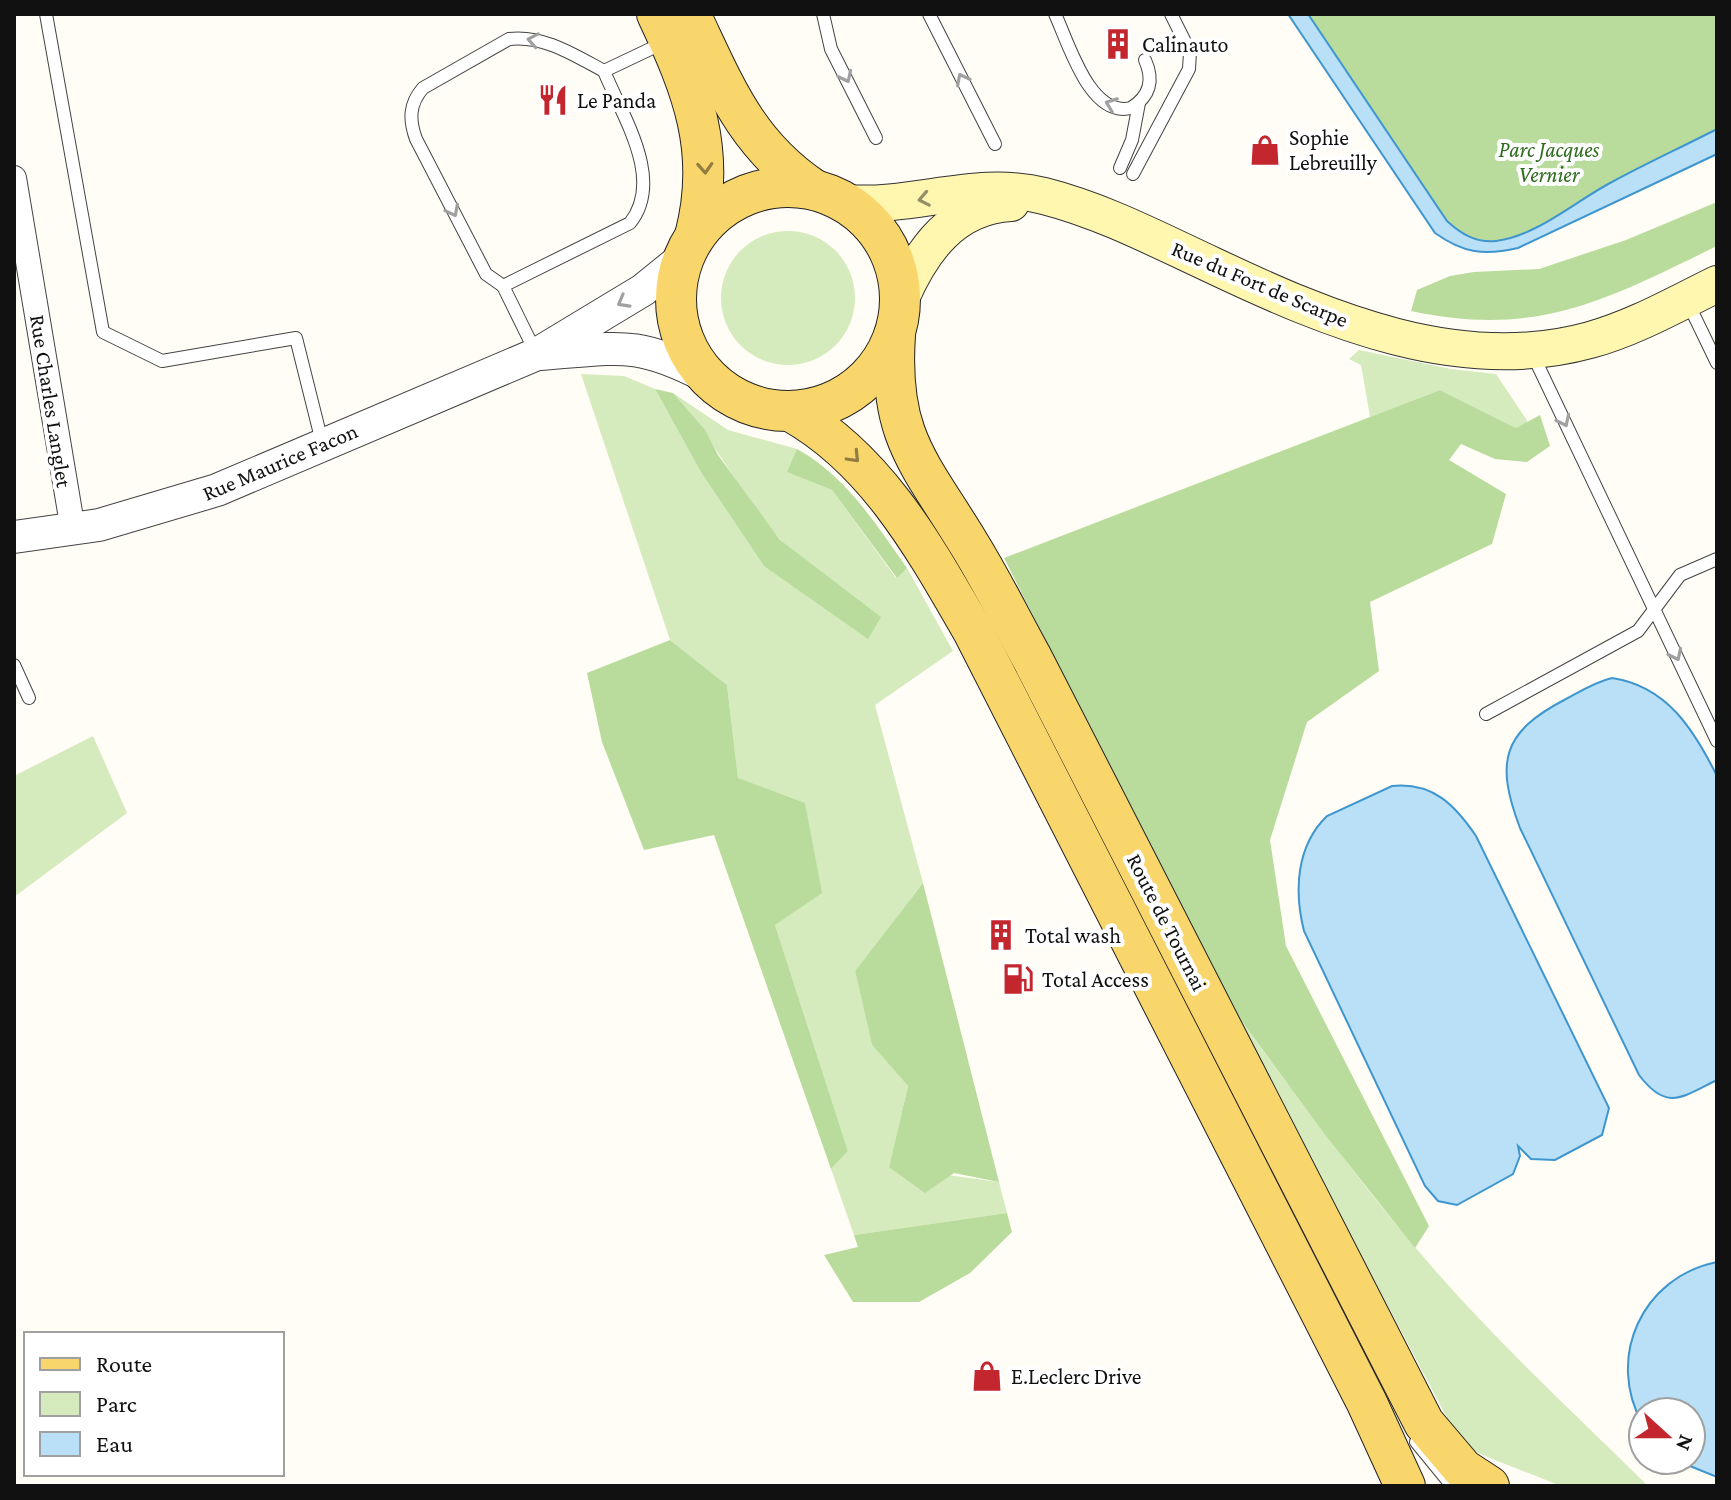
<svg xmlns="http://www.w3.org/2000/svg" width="1731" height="1500" viewBox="0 0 1731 1500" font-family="'Crimson Pro',serif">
<rect width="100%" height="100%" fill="#fffdf5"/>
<g fill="#d5ebbd">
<circle cx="788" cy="298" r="67"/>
<path d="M1359,350L1451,369L1496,374L1528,422L1516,428L1440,390L1370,417L1361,365L1349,359Z"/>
<path d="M581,374L624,376L655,389L702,474L764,566L880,617C852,595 799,563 778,537C740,491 712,438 673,393L728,430L797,449L788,472L832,490L896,578L907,568L953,651L875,705L923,883L855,971L872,1045L908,1086L889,1167L999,1182L1007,1213L854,1235L831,1169L848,1151L775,925L738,778L727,685L670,640Z"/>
<path d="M93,736L127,813L14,897V776Z"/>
<path d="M1227,1001C1288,1084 1348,1168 1415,1247C1486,1332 1569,1408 1648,1486H1561L1475,1452L1455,1433Z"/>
</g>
<g fill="#b9dc9c">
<path d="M1308,14H1717V129C1682,147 1647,163 1612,182C1577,200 1537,236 1497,241C1476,243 1461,234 1447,221Z"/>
<path d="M1717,202V246C1606,300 1538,338 1411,311L1417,290L1450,276L1474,272L1539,269L1626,240Z"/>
<path d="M655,389L673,393L705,430L718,455L780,540L881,617L868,639L764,566L702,474Z"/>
<path d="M1440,390L1516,428L1540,415L1550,446L1527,462L1495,459L1461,444L1449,460L1506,494L1492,544L1370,602L1379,671L1307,722L1270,840L1286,946L1429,1226L1415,1248L1326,1136L1227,1001L1004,558Z"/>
<path d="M797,449C846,476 875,523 907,568L897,578L832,490L787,472Z"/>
<path d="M670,640L727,685L738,778L805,803L822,893L775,925L848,1151L831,1169L714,835L644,850L602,742L587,673Z"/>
<path d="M923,883L999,1182L954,1173L925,1193L889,1167L908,1086L872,1045L855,971Z"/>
<path d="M1007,1213L1012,1232L970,1273L919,1302H853L824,1255L858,1247L854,1235Z"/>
</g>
<g fill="#b9e0f7" stroke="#3f96cf" stroke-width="2">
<path d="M1288,14H1308L1447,221C1461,234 1476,243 1496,241C1537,236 1577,200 1612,182C1647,163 1682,147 1717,129V154L1518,248C1484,256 1463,253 1435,233Z"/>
<path d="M1612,678C1667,686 1694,730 1717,776V1080C1682,1097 1667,1112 1639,1075L1520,828C1495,762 1502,732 1566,699C1581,691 1595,682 1612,678Z"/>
<path d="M1392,786C1433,782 1455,805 1476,836L1609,1108L1602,1135L1555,1160L1531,1159L1518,1146L1520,1156L1513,1174L1457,1205L1438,1201L1425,1186L1304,931C1294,891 1296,846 1327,816Z"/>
<path d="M1717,1262V1477L1675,1460H1691V1412H1643V1425C1605,1358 1642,1277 1717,1262Z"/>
</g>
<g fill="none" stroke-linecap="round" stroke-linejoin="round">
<defs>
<g id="service">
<path d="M46,14L103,332L162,361L296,338L322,442"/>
<path d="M823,14L831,49L876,138"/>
<path d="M929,14L995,144"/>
<path d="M1055,14C1069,44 1090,118 1131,108C1150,96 1154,80 1145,60"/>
<path d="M1120,168L1132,140L1139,103"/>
<path d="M1133,174L1189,69L1190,52L1171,14"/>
<path d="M503,286L486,274L416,139C409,120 409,104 423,88L509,39C544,35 574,55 604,71"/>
<path d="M1687,301L1717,363"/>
<path d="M536,353L503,286L630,223C665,179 622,116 604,71L663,43"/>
<path d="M1532,353L1717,741"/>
<path d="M14,665L29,698"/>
<path d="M1486,714L1638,631L1680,575L1717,559"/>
<path d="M1416,1442L1452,1486"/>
</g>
<path id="minor" d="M14,178L73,530"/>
<g id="tertiary">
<path d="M540,354C616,349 634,339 705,376"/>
<path d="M14,537L99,525L217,490L537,354L643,290L685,256"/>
</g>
<g id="secondary">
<path d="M847,203C915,208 977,179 1044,196C1103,211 1158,240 1212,265C1328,320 1460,376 1590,340C1634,328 1676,304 1717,284"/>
<path d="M901,298C922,250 953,206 1011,203"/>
</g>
<g id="primary">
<path d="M657,14C693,90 717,152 695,236"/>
<path d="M690,14C724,85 745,143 813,189"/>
<circle cx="788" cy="299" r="112"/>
<path d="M895,335C888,437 920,463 969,544C992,581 1011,620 1032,658L1424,1423L1463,1469L1489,1486"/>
<path d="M792,412C877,460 925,548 973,631L1367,1403L1405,1486"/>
</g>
</defs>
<use href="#service" stroke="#444" stroke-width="14"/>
<use href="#minor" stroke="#444" stroke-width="26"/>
<use href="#tertiary" stroke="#444" stroke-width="34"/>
<use href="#secondary" stroke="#333" stroke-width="38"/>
<use href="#primary" stroke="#222" stroke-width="42"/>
<use href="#service" stroke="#fff" stroke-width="12"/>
<use href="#minor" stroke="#fff" stroke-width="24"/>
<use href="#tertiary" stroke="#fff" stroke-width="32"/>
<use href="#secondary" stroke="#fff6b0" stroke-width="36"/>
<use href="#primary" stroke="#f9d66b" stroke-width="40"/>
</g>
<defs><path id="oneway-chevron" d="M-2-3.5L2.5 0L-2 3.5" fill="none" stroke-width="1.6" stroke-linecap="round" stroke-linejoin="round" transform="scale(2)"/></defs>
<g stroke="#a0a0a0">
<use href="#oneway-chevron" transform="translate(533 40) rotate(-170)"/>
<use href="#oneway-chevron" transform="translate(846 77) rotate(64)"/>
<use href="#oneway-chevron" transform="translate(962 79) rotate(-117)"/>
<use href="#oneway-chevron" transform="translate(1111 104) rotate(-159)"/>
<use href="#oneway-chevron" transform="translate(453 211) rotate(63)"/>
<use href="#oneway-chevron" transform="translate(623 302) rotate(151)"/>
<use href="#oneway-chevron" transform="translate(1564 421) rotate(65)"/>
<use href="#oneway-chevron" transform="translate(1676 655) rotate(64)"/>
</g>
<g stroke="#917d42">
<use href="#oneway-chevron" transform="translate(705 168) rotate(87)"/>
<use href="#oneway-chevron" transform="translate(854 457) rotate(46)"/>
</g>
<use stroke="#948f68" href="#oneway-chevron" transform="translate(924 199) rotate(169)"/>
<defs>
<symbol id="building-bare" viewBox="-9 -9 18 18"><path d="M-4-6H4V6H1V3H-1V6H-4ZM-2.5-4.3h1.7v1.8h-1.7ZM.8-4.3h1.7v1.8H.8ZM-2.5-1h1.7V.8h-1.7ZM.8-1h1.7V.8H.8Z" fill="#c4262e" stroke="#fff" stroke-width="2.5" paint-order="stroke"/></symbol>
<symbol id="restaurant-bare" viewBox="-9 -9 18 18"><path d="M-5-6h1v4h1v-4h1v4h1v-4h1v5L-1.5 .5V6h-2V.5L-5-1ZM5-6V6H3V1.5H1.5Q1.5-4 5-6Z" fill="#c4262e" stroke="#fff" stroke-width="2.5" paint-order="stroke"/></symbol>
<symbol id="shop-bare" viewBox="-9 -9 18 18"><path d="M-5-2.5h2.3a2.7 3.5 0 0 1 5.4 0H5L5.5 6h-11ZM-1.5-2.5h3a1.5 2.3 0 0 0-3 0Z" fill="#c4262e" stroke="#fff" stroke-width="2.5" paint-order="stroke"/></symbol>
<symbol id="fuel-bare" viewBox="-9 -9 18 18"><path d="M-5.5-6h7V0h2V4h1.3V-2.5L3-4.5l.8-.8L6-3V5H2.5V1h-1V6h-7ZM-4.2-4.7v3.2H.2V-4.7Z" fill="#c4262e" stroke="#fff" stroke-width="2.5" paint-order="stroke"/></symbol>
</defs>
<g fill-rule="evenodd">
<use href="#building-bare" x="1096" y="22" width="44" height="44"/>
<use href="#restaurant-bare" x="531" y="78" width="44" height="44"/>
<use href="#shop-bare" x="1243" y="128" width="44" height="44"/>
<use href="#building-bare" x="979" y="913" width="44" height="44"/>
<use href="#fuel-bare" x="996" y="957" width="44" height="44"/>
<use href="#shop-bare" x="965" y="1354" width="44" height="44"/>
</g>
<g text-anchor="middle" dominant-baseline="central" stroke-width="8" stroke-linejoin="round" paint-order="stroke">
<g font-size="22" fill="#111" stroke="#fff" text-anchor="start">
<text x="1142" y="44">Calinauto</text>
<text x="577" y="100">Le Panda</text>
<text x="1289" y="137">Sophie<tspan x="1289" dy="25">Lebreuilly</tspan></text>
<text x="1025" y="935">Total wash</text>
<text x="1042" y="979">Total Access</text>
<text x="1011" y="1376">E.Leclerc Drive</text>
</g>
<g font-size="22" font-style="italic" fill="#2f6b1f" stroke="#fff">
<text x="1549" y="149">Parc Jacques<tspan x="1549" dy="25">Vernier</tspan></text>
</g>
<g font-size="22" fill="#111" stroke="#fff">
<text transform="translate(1260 284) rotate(23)">Rue du Fort de Scarpe</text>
<text transform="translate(51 401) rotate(81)">Rue Charles Langlet</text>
<text transform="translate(280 462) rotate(-23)">Rue Maurice Facon</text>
<text transform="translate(1167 922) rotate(63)">Route de Tournai</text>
</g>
</g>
<rect width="1731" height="1500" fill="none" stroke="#111111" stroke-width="32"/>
<rect x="24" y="1332" width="260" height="144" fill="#ffffff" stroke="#a0a0a0" stroke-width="2"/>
<rect x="40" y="1358" width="40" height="12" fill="#f9d66b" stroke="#a0a0a0" stroke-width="2"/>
<text x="96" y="1372" font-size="24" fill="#111111">Route</text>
<rect x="40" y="1392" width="40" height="24" fill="#d5ebbd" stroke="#a0a0a0" stroke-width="2"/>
<text x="96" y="1412" font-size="24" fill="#111111">Parc</text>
<rect x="40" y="1432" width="40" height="24" fill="#b9e0f7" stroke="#a0a0a0" stroke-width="2"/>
<text x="96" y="1452" font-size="24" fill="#111111">Eau</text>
<g transform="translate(1667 1436) rotate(111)"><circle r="38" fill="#ffffff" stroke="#a0a0a0" stroke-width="2"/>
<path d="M0-6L14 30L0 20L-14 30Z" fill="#c4262e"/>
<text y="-12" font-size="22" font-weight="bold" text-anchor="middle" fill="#111111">N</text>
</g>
</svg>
